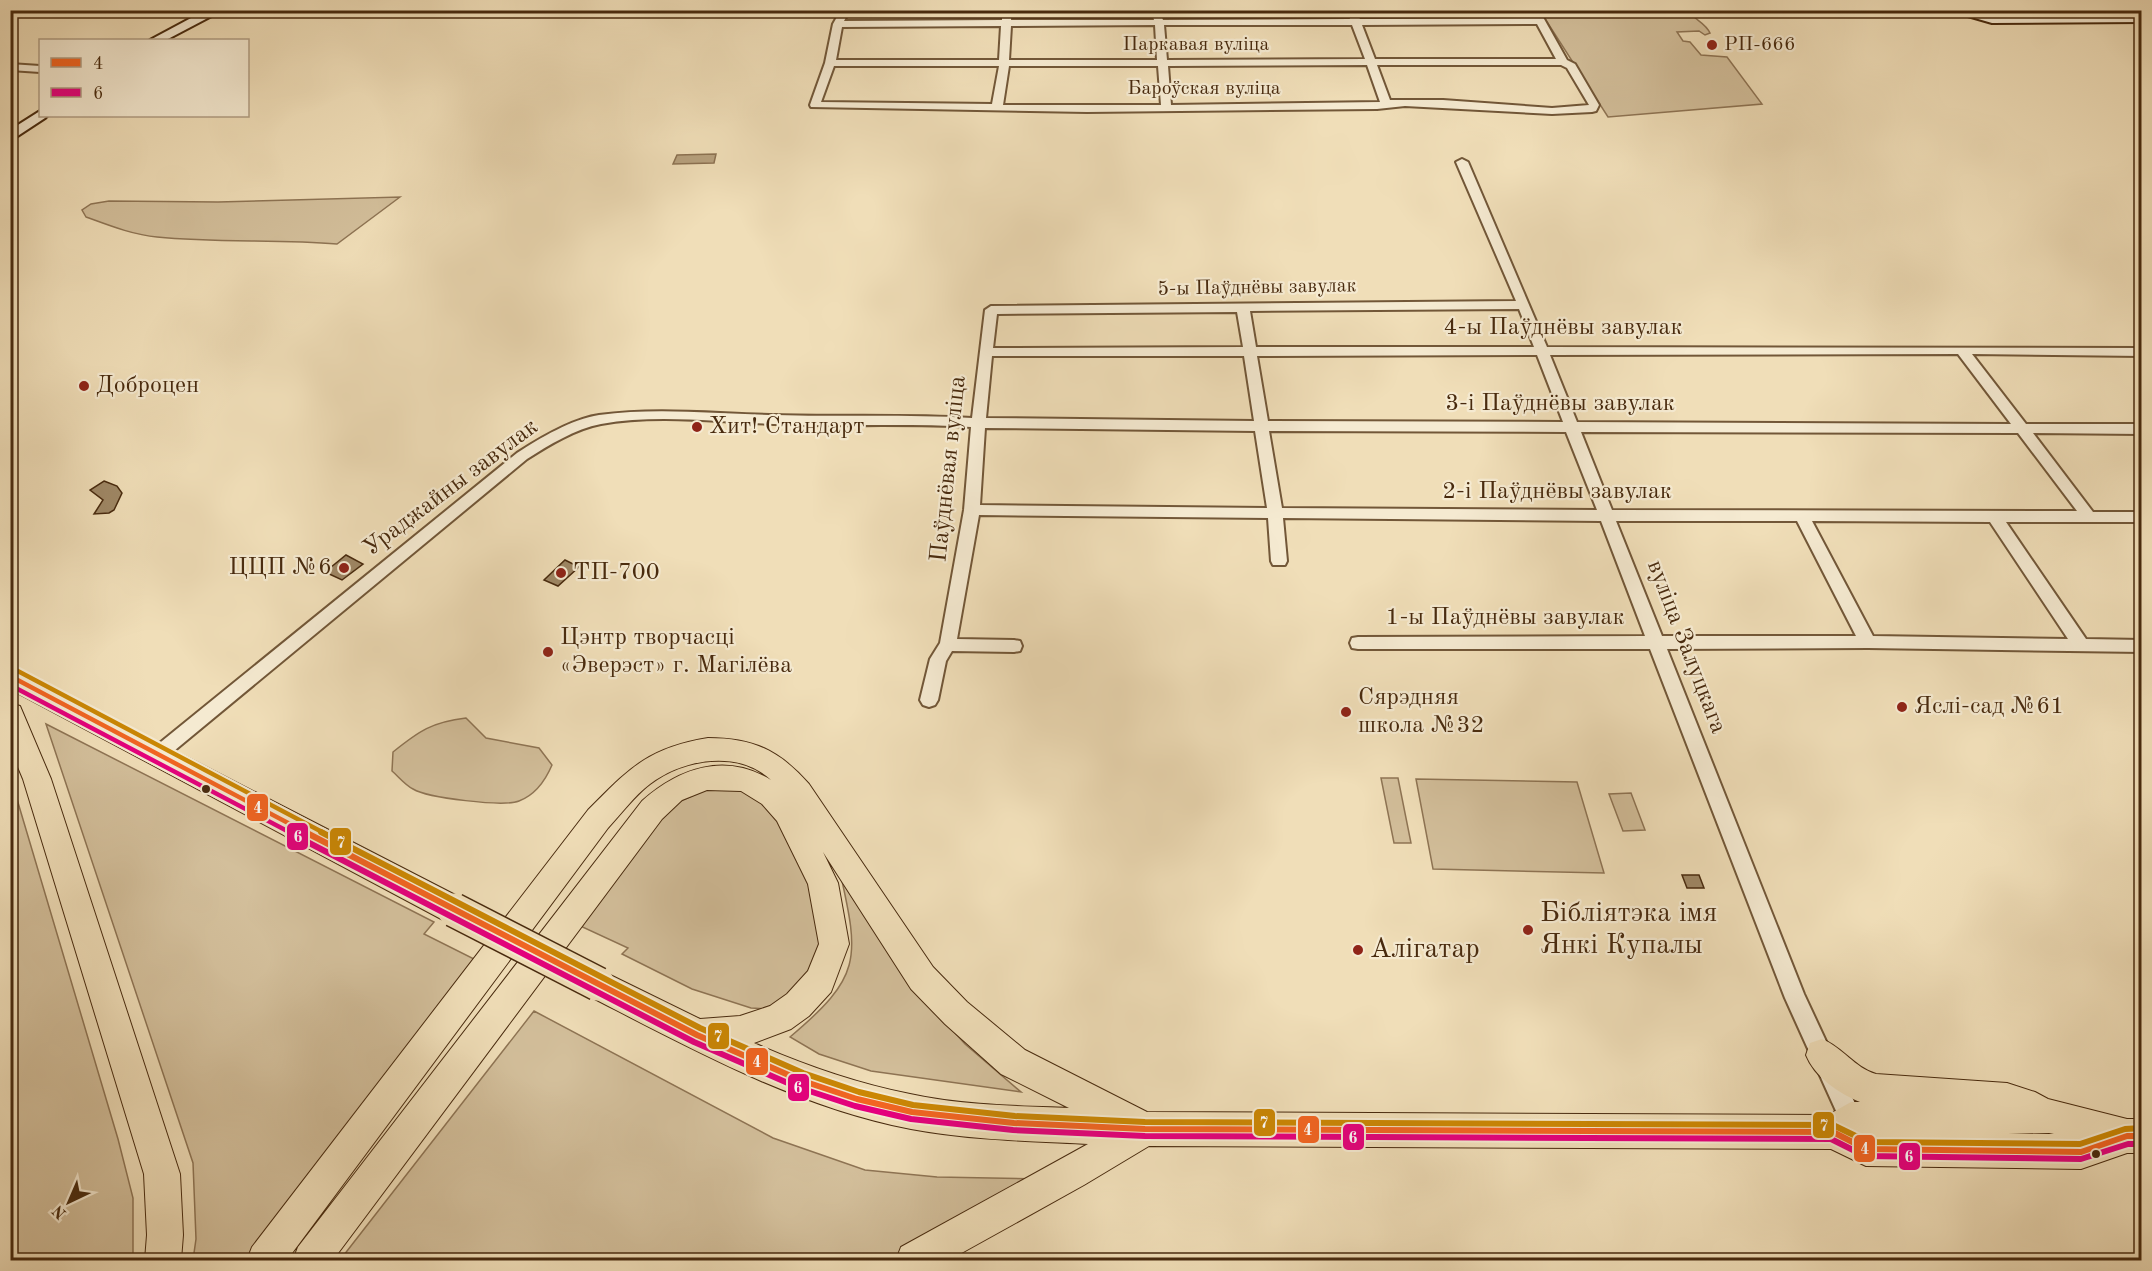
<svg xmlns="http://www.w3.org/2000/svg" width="2152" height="1271" viewBox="0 0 2152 1271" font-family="'Old Standard TT',serif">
<rect width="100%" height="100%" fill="#f0deb8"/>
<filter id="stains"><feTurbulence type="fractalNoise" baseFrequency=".00333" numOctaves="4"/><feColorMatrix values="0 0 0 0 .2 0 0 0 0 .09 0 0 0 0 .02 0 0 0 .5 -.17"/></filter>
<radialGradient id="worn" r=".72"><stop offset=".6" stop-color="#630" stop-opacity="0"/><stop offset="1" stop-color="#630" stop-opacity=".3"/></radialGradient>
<g fill="#d3bf9b" stroke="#8e7454" stroke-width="1.5">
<path d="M2141,10L2142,15H1981L1959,11Z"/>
<path d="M1540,11H1940H1689C1694,20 1705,22 1710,33L1705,35L1699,31L1677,32L1683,41L1690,42L1701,55L1727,57L1762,104L1608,117Z"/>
<path d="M400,197L337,244C277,239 217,243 157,237C133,235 108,225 86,217L82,210L91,204L109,201L218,202Z"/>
<path d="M466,718L486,738L539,748L552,765C546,779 535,795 519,801C503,807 428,798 413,789C405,785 399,777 392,771L393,752C419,731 432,722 466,718Z"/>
<path d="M46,724L434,922L424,934L478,961L250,1260H193L196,1239L193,1163Z"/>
<path d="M1381,778H1398L1411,843H1394Z"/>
<path d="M11,779L118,1139L133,1198V1260H11Z"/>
<path d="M1416,779L1577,782L1604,873L1433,869Z"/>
<path d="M711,787H737L758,793L804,858L827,945L808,984L769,1009L751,1008L692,989L622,954L628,948L576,924L668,807Z"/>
<path d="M1631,793L1645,830L1623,831L1609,794Z"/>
<path d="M840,872L911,984L965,1044L1021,1092L871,1071L819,1054L790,1037C861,977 860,960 840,872Z"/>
<path d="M534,1011L773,1138L865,1170L937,1177L1037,1179L893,1260H340Z"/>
</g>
<path fill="#b7a17e" stroke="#8b7151" stroke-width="1.5" d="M716,154L714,163L673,164L677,155Z"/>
<g fill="#9f8866" stroke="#482a0e" stroke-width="1.5">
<path d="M104,481L117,486L122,493L114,510L109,513L94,514L103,500L90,490Z"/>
<path d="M346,555L363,564L342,580L325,572Z"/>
<path d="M565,560L579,567L558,586L544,580Z"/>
<path d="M1682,875H1699L1704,888H1687Z"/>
</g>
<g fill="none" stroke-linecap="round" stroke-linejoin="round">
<defs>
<g id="street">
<path d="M841,10H850L844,21L1002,20V10H1012L1011,20H1154L1151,10H1159L1163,20L1350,19L1348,14L1353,11L1356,12L1360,19L1534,18L1530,10H1539L1567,60L1575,64L1599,105L1596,111L1592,112L1552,114L1405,106L1377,109L1087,112L811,107L810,105L825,63L833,24ZM1537,24L1556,59H1375L1362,25ZM1155,25L1157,60H1009L1011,26ZM1164,25H1352L1365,59L1167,60ZM1001,26L999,60H836L842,27ZM1367,65L1380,102L1171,105L1168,66ZM1377,65H1561L1567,68L1589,105L1552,108L1443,100H1390ZM834,66H999L992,104L821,102ZM1009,66H1158L1161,105H1003Z"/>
<path d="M10,64L40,66V72L10,70Z"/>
<path d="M1462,159L1468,162L1547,347L2142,348V356L1972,354L2026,424H2142V434L2033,433L2093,512H2142V522H2006L2086,639L2142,640V652L1868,648L1667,649L1804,994L1865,1125L1862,1133L1854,1136L1846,1133L1785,998L1650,649H1358L1352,648L1350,643L1352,638L1358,637L1645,636L1601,521L1283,518L1287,561L1285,565H1273L1271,561L1268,518L979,515L957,639L1014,640L1020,641L1022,646L1020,651L1014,652L952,651L946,661L938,700L935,705L929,707L923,705L920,700L930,659L940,643L964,510L971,427C905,423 840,427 774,424C717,422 657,414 601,424C575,429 549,445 527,459L163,760L157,762L151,760L148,755L151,750L517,453C540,438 572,419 599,415C658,407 717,414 776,415C841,417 906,414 972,418L985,310L991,306L1516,301L1456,162ZM1519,309L1534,347H1256L1250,311ZM1237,312L1243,347L993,348L997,314ZM1958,354L2011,424L1577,422L1550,355ZM1537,355L1563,422L1268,421L1257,356ZM992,356H1244L1254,421L986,418ZM985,428L1255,431L1267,508L980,505ZM1269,431L1566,432L1597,510L1282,508ZM1581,432L2018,433L2077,511L1612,510ZM1616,521H1797L1856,636H1662ZM1812,521L1990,522L2068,639L1873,636Z"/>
</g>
<g id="secondary">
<path d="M206,10H223L166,40H150Z"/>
<path d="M1947,10H1972L1992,15L2142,14V22L1992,23Z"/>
<path d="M40,111V116H47L45,118L10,141V130Z"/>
</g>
<g id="primary">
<path d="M10,666L465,900L469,910L465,920L454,924L443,920L10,689Z"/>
<path d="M10,703L20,706L51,779L180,1174L183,1235L181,1260H145L147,1235L144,1174L23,779L10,748Z"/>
<path d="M708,738C753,738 779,750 809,784L933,967L967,1002L1025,1050L1147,1112L1828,1115L1851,1102H1860C1838,1093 1815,1077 1806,1055L1810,1043L1822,1039C1842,1047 1855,1068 1876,1074L2007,1083L2035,1092L2048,1099L2127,1119H2142V1153H2127L2081,1169L1866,1166L1831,1149L1149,1146L1084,1185L949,1260H896L901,1247L1088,1144C1030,1141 969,1140 911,1129C796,1107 690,1048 587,995L582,984L587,973L598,969L700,1019L740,1016L770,1006L787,994L808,971L819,944L808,884L777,821L762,804L741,791L707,790L682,800L662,819L333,1260H293L298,1247L642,801C679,768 725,752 771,780C738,749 683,759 650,784C634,796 622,813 608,828L287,1260H247L252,1247L588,810C629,769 647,748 708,738ZM823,852L911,989L945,1024L1001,1074L1069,1108C1018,1106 959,1105 910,1094C855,1083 804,1065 754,1043L791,1029L809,1016L831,992L849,944L838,883ZM2049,1133L2054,1134H2008Z"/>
</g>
</defs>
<use href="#street" stroke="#725738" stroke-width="4"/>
<use href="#secondary" stroke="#482a0e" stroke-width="4"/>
<use href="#primary" stroke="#482a0e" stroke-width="2"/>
<use href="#street" fill="#f5ead1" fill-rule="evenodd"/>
<use href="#secondary" fill="#f5ead1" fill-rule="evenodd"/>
<use href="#primary" fill="#f0deb8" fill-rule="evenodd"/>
<defs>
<path id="primary-bridge" d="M454,910L598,984"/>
</defs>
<use href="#primary-bridge" stroke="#482a0e" stroke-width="36" stroke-linecap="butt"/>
<use href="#primary-bridge" stroke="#f0deb8" stroke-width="33"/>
<defs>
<path id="bus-1-far1" d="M10,676L307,833"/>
<path id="bus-1" d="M305,832L697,1035L800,1080L857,1099L912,1112L1014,1123L1145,1129L1833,1132L1866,1149L2081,1152L2127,1136H2142"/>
<path id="bus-2-far1" d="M10,685L291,833"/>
<path id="bus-2" d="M288,832L694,1042L797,1087L855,1106L911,1119L1013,1130L1145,1136L1831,1139L1865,1156L2081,1159L2128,1144H2142"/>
<path id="bus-3-far1" d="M14,669L324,833"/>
<path id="bus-3" d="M321,832L700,1028L803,1073L859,1092L913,1105L1015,1116L1145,1122L1833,1125L1868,1142L2080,1144L2125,1129L2142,1128"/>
</defs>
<use href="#bus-1-far1" stroke="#f5ead1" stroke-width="9"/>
<use href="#bus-1" stroke="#f5ead1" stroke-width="10"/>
<use href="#bus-2-far1" stroke="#f5ead1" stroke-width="9"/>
<use href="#bus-2" stroke="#f5ead1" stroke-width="10"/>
<use href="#bus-3-far1" stroke="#f5ead1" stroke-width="9"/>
<use href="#bus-3" stroke="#f5ead1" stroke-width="10"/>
<use href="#bus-1-far1" stroke="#f26522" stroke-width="4.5"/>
<use href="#bus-1" stroke="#f26522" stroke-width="6"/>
<use href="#bus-2-far1" stroke="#e5007d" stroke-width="4.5"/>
<use href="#bus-2" stroke="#e5007d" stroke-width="6"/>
<use href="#bus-3-far1" stroke="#cb8704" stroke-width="4.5"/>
<use href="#bus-3" stroke="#cb8704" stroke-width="6"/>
</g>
<g fill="#8f2418" stroke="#f5ead1" stroke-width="2">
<circle cx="1712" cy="45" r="6"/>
<circle cx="84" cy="386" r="6"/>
<circle cx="697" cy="427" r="6"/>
<circle cx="344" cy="568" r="6"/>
<circle cx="561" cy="573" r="6"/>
<circle cx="548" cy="652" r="6"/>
<circle cx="1902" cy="707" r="6"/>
<circle cx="1346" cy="712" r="6"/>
<circle cx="1528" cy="930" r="6"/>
<circle cx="1358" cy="950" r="6"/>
</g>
<g fill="#482a0e" stroke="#f5ead1" stroke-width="2">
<circle cx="206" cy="789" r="5"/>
<circle cx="2096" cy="1154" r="5"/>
</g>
<g text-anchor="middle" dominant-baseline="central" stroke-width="4.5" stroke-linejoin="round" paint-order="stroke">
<g font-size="20" fill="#482a0e" stroke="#f5ead1">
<text x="1196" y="45">Паркавая вуліца</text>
<text x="1204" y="89">Бароўская вуліца</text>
<text transform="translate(1257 288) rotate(-1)">5-ы Паўднёвы завулак</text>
</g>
<g font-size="20" fill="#482a0e" stroke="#f5ead1" text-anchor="start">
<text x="1724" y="45">РП-666</text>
</g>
<g font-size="24" fill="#482a0e" stroke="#f5ead1">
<text x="1563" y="328">4-ы Паўднёвы завулак</text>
<text x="1560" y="404">3-і Паўднёвы завулак</text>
<text transform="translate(949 469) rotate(-84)">Паўднёвая вуліца</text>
<text transform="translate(451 488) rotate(-37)">Ураджайны завулак</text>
<text x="1557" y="492">2-і Паўднёвы завулак</text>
<text x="1505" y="618">1-ы Паўднёвы завулак</text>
<text transform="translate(1686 647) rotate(69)">вуліца Залуцкага</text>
</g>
<g font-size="24" fill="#482a0e" stroke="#f5ead1" text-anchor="start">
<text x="96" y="386">Доброцен</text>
<text x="709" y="427">Хит! Стандарт</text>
<text x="332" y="568" text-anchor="end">ЦЦП №6</text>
<text x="573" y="573">ТП-700</text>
<text x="560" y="638">Цэнтр творчасці<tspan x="560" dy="28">«Эверэст» г. Магілёва</tspan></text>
<text x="1358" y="698">Сярэдняя<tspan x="1358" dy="28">школа №32</tspan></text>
<text x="1914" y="707">Яслі-сад №61</text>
</g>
<g font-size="28" fill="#482a0e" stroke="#f5ead1" text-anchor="start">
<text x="1540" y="914">Бібліятэка імя<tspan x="1540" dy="32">Янкі Купалы</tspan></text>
<text x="1370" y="950">Алігатар</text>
</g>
</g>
<g stroke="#f5ead1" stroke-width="2">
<rect x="246" y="793" width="23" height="29" rx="6" fill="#f26522"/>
<rect x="286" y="822" width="23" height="29" rx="6" fill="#e5007d"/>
<rect x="329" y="827" width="23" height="29" rx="6" fill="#cb8704"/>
<rect x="707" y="1022" width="23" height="28" rx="6" fill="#cb8704"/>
<rect x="745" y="1047" width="24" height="29" rx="6" fill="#f26522"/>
<rect x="787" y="1073" width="23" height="29" rx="6" fill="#e5007d"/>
<rect x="1253" y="1108" width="23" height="29" rx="6" fill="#cb8704"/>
<rect x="1812" y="1111" width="23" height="28" rx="6" fill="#cb8704"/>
<rect x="1297" y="1115" width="23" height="29" rx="6" fill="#f26522"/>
<rect x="1342" y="1123" width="23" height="28" rx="6" fill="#e5007d"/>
<rect x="1853" y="1134" width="23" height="29" rx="6" fill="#f26522"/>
<rect x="1898" y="1142" width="23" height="29" rx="6" fill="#e5007d"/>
</g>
<g font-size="16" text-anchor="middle" font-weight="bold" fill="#fff">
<text x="258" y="813">4</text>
<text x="298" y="842">6</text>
<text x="341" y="848">7</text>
<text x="718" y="1042">7</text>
<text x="757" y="1067">4</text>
<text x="798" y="1093">6</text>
<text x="1264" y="1128">7</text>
<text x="1824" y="1131">7</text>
<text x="1308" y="1135">4</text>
<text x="1353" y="1143">6</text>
<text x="1865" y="1154">4</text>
<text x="1909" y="1162">6</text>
</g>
<rect width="2152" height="1271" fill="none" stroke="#f0deb8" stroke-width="36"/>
<rect x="12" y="12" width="2128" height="1247" fill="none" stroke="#482a0e" stroke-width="3"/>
<rect x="18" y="18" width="2116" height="1235" fill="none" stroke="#482a0e" stroke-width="1.5"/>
<rect x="39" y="39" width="210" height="78" fill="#f5ead1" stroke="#b09d83" stroke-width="1.5"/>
<rect x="51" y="58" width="30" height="9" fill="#f26522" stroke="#b09d83" stroke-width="1.5"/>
<text x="93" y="69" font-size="18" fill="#482a0e">4</text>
<rect x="51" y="88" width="30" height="9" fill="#e5007d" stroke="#b09d83" stroke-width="1.5"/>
<text x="93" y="99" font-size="18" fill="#482a0e">6</text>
<g transform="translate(69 1202) rotate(224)" stroke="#f5ead1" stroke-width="4.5" paint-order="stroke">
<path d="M0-4.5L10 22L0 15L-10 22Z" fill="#482a0e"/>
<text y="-9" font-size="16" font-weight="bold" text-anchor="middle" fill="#482a0e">N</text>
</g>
<rect width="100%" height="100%" filter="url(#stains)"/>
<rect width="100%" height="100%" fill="url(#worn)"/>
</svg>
